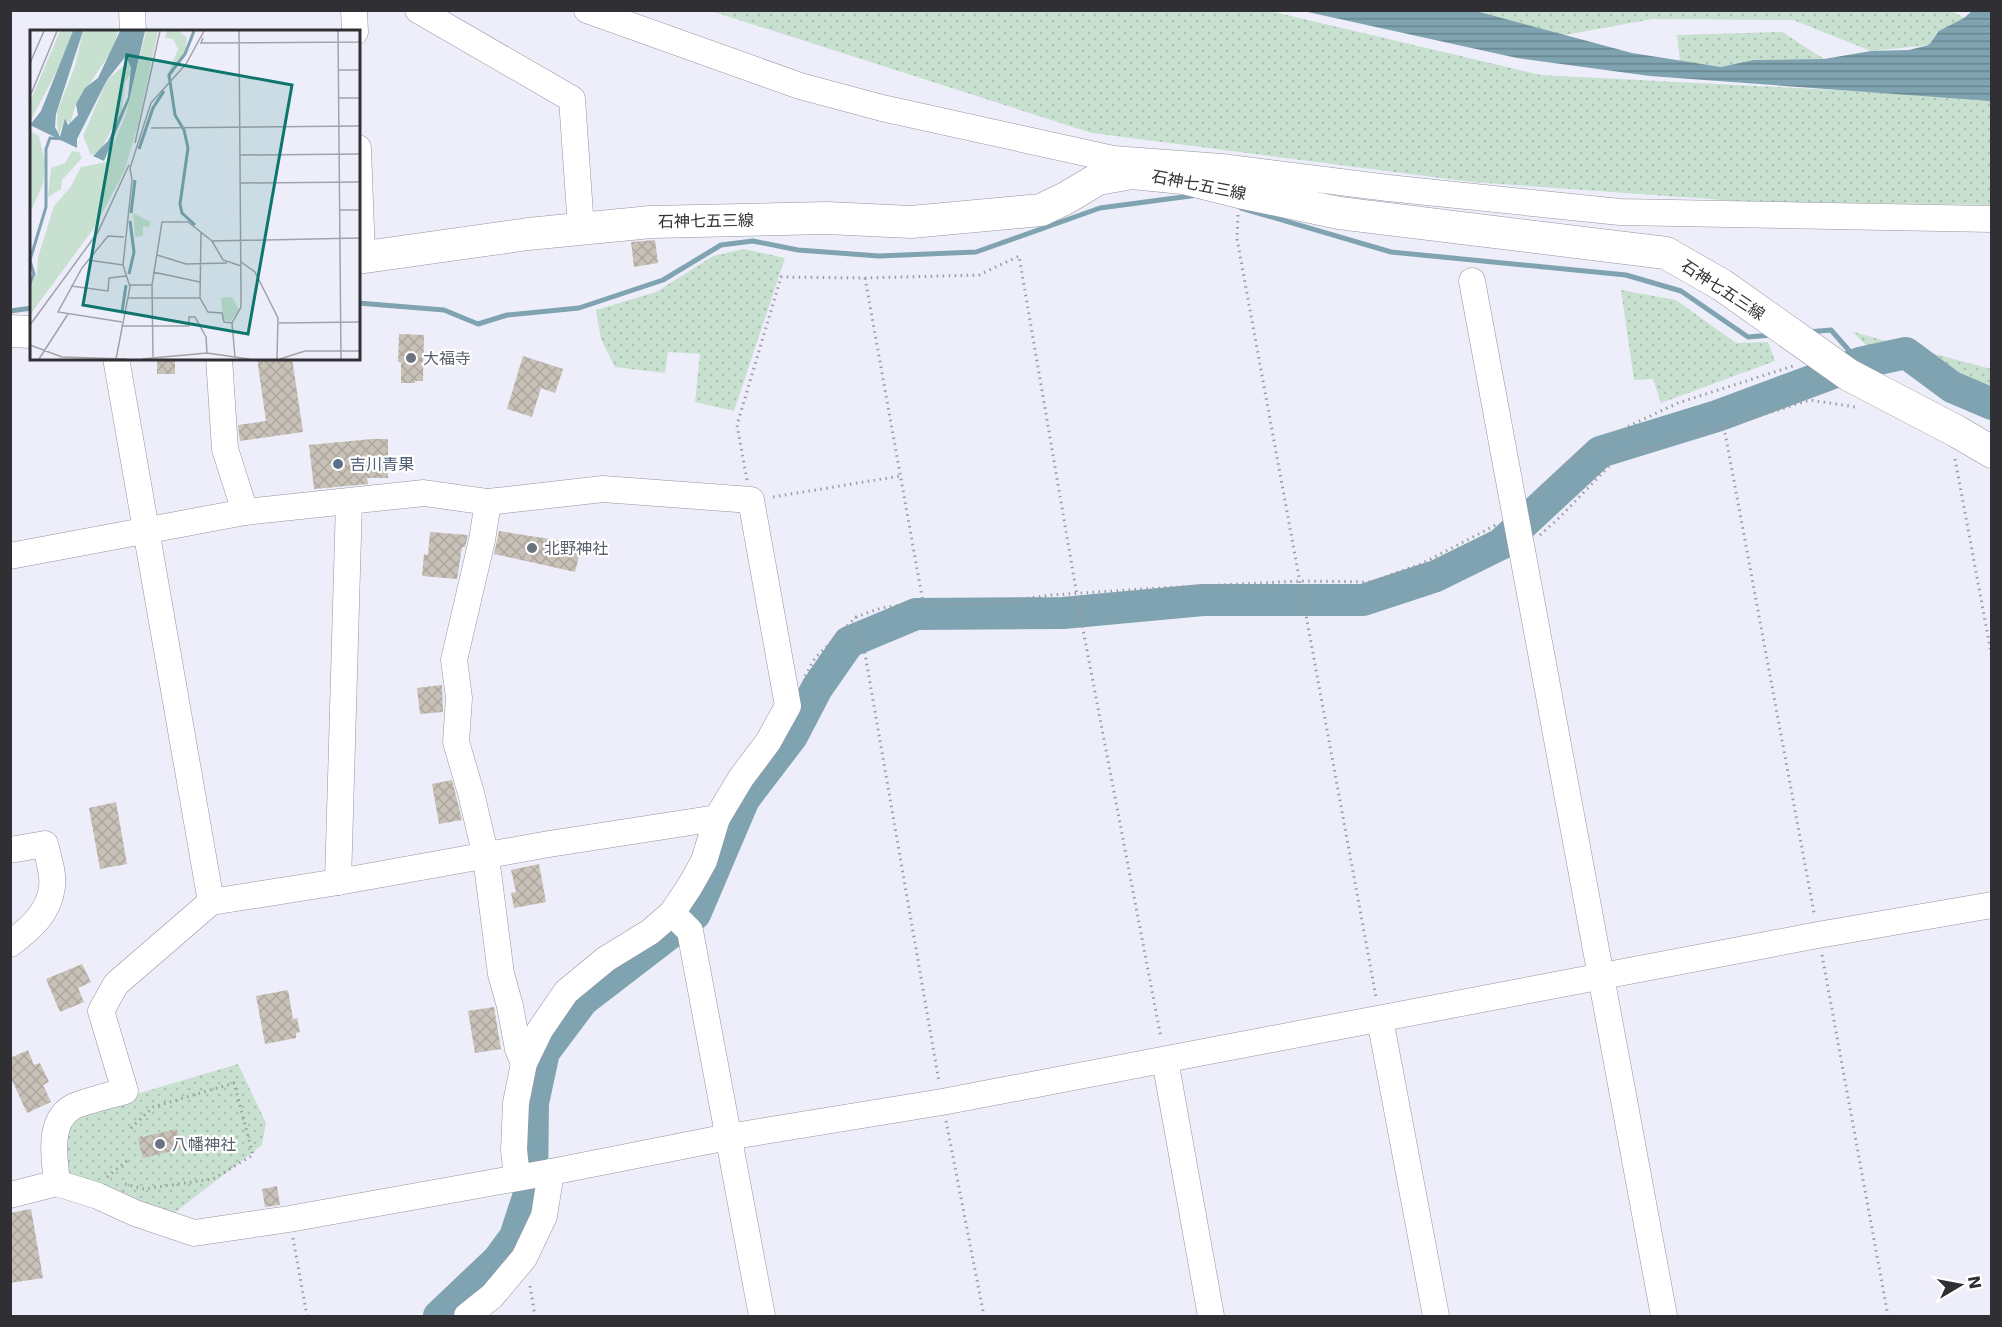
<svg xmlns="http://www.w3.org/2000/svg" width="2002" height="1327" viewBox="0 0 2002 1327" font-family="'DejaVu Sans','Noto Sans JP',sans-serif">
<defs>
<pattern id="green-dots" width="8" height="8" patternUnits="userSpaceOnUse" patternTransform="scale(1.5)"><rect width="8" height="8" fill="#c8e0d0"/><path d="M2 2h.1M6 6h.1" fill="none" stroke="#acc0b3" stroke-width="1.8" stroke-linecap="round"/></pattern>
<pattern id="water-rules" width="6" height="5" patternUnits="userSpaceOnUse" patternTransform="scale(1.5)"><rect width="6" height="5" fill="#7fa3b0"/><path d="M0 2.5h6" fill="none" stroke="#688590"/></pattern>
<pattern id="building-cross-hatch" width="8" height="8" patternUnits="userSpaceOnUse" patternTransform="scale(1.5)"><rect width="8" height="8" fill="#c8c1b7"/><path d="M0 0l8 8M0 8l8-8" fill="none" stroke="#aca69e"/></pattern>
</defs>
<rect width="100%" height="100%" fill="#eeeefa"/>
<g fill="url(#green-dots)">
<path d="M1950,10L1964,18L1929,45L1871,51L1793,20L1653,19L1564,35L1476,11Z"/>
<path d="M711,11H1270L1541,75L1991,98V205L1737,201L1472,182L1092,133Z"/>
<path d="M1782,32L1824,59L1722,67L1680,61L1677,35Z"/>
<path d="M744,249L785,258L734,411L695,402L700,354L668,352L665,373L615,367L601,339L596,310L656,292L713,256Z"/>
<path d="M1621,290L1676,300L1736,343L1768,342L1775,361L1661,403L1653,379L1634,380Z"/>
<path d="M1853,332L1991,369V400L1876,356Z"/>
<path d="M238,1064L266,1123L262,1145L168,1218L74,1177L65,1169L67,1123L79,1111Z"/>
</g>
<path fill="url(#water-rules)" d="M1303,11H1476L1632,53L1721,67L1754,60L1824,59L1871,51L1909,50L1929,45L1939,31L1964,18L1972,11H1991V101L1650,76L1517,58Z"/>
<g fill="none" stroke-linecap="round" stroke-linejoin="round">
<g stroke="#7fa3b0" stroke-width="5">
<path d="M1241,208L1391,252L1626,275L1681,291L1748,337L1772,335"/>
<path d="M358,303L444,310L478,324L507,315L579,308L663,280L721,245L753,241L798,250L879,256L976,252L1100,208L1198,195"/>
<path d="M10,311L32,308"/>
<path d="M1808,332L1831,330L1860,363"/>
</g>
<path stroke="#7fa3b0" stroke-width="32" d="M439,1316L498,1260L515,1237L532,1185L533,1103L544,1052L583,1000L695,914L744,799L792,736L817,688L849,642L916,614L1063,613L1203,600H1363L1436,576L1501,544L1600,452L1717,416L1860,363L1906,353L1952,387L1992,404"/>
</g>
<g fill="url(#building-cross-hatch)">
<path d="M655,240L658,263L634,267L631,242Z"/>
<path d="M399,334L424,335L423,381H415V383H401V362H398Z"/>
<path d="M523,356L563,369L555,393L541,388L532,417L507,409Z"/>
<rect x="157" y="358" width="18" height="16"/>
<path d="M257,358H292L303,432L240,441L238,425L266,421Z"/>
<path d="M372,439H388V478H367L368,484L314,489L309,445Z"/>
<path d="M499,531L582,544L575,572L494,554Z"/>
<path d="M430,532L468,535L465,547H462L457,579L422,576L424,554L428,555Z"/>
<path d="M442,685L443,712L420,714L417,688Z"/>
<path d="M452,780L462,820L439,824L432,784Z"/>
<path d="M116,802L127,864L100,869L89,808Z"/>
<path d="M539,864L546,902L514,908L511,893L516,892L511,870Z"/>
<path d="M82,964L91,982L78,988L84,1002L60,1012L46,979Z"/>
<path d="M288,990L293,1019L297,1018L300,1032L296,1033V1038L265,1044L256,996Z"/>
<path d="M494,1007L501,1049L475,1053L468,1011Z"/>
<path d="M28,1050L34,1065L40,1063L49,1082L43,1085L51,1102L27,1113L10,1076V1058Z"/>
<path d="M177,1129L181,1149L143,1158L138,1138Z"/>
<path d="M277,1186L280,1205L265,1207L262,1189Z"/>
<path d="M31,1209L43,1278L10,1283V1213Z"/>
</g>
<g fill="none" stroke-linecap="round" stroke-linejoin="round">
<defs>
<g id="minor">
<path d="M132,10L133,32"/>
<path d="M354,10L355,32"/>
<path d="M418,10L572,99L581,228"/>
<path d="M587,10L800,86L882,108L1113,159L1222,167L1388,188L1620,212L1992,219"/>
<path d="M358,148L362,257"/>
<path d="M1472,281L1664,1316"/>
<path d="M116,358L211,902"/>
<path d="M219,358L225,449L245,512"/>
<path d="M488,502L482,540L454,660L459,698L456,742L471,793L486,857L501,974L510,1006L518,1049L524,1063"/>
<path d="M10,556L245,512L424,493L488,502L603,489L751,500L788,706L768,742L741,778L717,818L704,861L690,886L672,913L650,932L606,959L566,992L540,1030L524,1063L516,1103L514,1150L517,1177"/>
<path d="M10,850L45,844C48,857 54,874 52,887C49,913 30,929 10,944"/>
<path d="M338,882L349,502"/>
<path d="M672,913L690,931L762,1316"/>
<path d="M1380,1019L1436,1316"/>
<path d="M1165,1060L1211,1316"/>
<path d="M57,1183C55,1161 47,1123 71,1108C80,1102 112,1095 125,1091L101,1011L116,984L211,902L338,882L549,844L717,818"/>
<path d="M10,1195L57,1183L98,1196L135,1213L194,1233L289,1219L551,1172L728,1137L942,1102L1818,935L1992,905"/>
<path d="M467,1316L492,1296L524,1258L544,1216L551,1172"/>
</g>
<g id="major">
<path d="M358,258L528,234L651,222L827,218L911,222L1041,210L1066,198L1098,179L1132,173L1183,178L1239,192L1339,213L1666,253L1722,285L1849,375L1956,431L1992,452"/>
<path d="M10,331L32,332"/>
</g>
</defs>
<use href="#minor" stroke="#94949f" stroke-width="27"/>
<use href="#major" stroke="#94949f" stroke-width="33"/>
<g stroke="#9b9ba3" stroke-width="3" stroke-dasharray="1.5 4.5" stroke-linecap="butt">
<path d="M1238,215L1237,239L1376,997"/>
<path d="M865,278L923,602"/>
<path d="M1724,427L1814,913"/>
<path d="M1955,459L1992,658"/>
<path d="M747,480L737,425L781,277L865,278L979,275L1019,256L1081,619L1161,1038"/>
<path d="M773,497L900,476"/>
<path d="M1532,497L1567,463L1631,425L1678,403L1793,366"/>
<path d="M1540,535L1559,518L1615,460L1655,446L1724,427L1810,400L1855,407"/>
<path d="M856,617L864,648L939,1082"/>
<path d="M805,676L815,658L856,617L881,608L923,602L976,605L1052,595L1159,588L1301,581L1371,582L1421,564L1496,525"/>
<path d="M1822,955L1888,1316"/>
<path d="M946,1121L984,1316"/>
<path d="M107,1177L128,1160"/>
<path d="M125,1184L144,1189L213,1179L253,1155L234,1083L153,1107L130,1129"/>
<path d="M293,1238L307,1316"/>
<path d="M530,1286L535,1316"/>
</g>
<use href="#minor" stroke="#fff" stroke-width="26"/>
<use href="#major" stroke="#fff" stroke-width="32"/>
</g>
<g fill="#6b7280" stroke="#fff" stroke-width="2">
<circle cx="411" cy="358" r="6"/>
<circle cx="532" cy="548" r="6"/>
<circle cx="160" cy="1144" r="6"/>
</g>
<circle fill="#5c6f8a" stroke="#fff" stroke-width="2" cx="338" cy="464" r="6"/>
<g text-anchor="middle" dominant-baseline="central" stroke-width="4.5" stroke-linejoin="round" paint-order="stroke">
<g font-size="16" fill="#303034" stroke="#fff">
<text transform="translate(1199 185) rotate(11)">石神七五三線</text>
<text transform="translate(706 221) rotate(-1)">石神七五三線</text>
<text transform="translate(1723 290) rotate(33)">石神七五三線</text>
</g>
<g font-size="16" fill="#5b616d" stroke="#fff" text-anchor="start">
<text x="423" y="358">大福寺</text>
<text x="544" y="548">北野神社</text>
<text x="172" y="1144">八幡神社</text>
</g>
<g font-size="16" fill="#4e5e75" stroke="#fff" text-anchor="start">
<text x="350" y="464">吉川青果</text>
</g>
</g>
<g transform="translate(30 30)">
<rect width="330" height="330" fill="#eeeefa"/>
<path d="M30,1H43L34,27L0,92V72ZM53,1H88L83,19L46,74L40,94L35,88L28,107L27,82L45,36ZM116,1H128L108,95L94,142L64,198L0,285V254L7,244L8,227L24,176L40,158L51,137L76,132L96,84ZM137,1H149L157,8L155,22L135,51L148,19L143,9L135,8ZM99,31L101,43L95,52L92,81L70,121L61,125L53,106L77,50ZM0,101L9,106L15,132L13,154L0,183ZM42,121L49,122L52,128L32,150L31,159L18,167L21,138L35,133ZM103,183L121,192L119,197L113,196V206L105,207ZM202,267L209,280L200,292L193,289L191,268Z" fill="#c8e0d0"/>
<path d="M43,1H53L26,84L25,97L30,107L35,88L38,95L48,85L46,74L55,58L68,48L90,1H115L99,71L74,131L63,126L78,111L98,67L101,38L96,26L77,50L47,109V118L0,95L11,81Z" fill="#7fa3b0"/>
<path fill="none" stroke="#7fa3b0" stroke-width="3" d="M164,1L155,24L139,45L145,85L154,100L158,118L150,174L152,183L165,195M109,119L123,78L134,61M101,183L105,150M0,230L16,177V119L20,108L34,109M0,231L4,244L0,253M99,244L104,222L100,191M92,282L96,255"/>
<path fill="none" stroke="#a2a2ab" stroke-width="1.5" d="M308,1L311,329M173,8L171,13L329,12L330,9M0,33L14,1M308,40H330M1,64L27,1M309,68H330M121,98L330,96M105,113L130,1M210,125L330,124M211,153L330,152M310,180H330M171,203L170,268L178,282L192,283L194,292L202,293M182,211L330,208M127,225L156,234L197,233M58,230L93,235M211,232L225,242L248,288L247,329M123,242L170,252M100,255H122M41,256L78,261L79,248L96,246M98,268H170M92,292L28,282L52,238L78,206L94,207M249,293L330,292M0,295L68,202L99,135M91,296H159V287H165L176,307L177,323M0,315L32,327L97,329M123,327L122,255L132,192H158L182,211L193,230L211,236M205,327L202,293L211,277V265L209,1M9,329L38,284M86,329L100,257L93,235L102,150L100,138L121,73L156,34L174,1M112,329L177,323L219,329M250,329L275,321H330"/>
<path fill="#0f766e" fill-opacity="0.15" stroke="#0f766e" stroke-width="3" d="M97,25L262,55L218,304L53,275Z"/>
<rect width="330" height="330" fill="none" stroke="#303034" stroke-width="3"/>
</g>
<rect width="2002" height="1327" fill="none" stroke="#303034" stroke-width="24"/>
<g transform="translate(1960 1285) rotate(80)" stroke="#ffffff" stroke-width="4.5" paint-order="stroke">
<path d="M0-4.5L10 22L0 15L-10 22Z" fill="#303034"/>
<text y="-9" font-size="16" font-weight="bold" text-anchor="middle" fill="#303034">N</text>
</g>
</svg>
